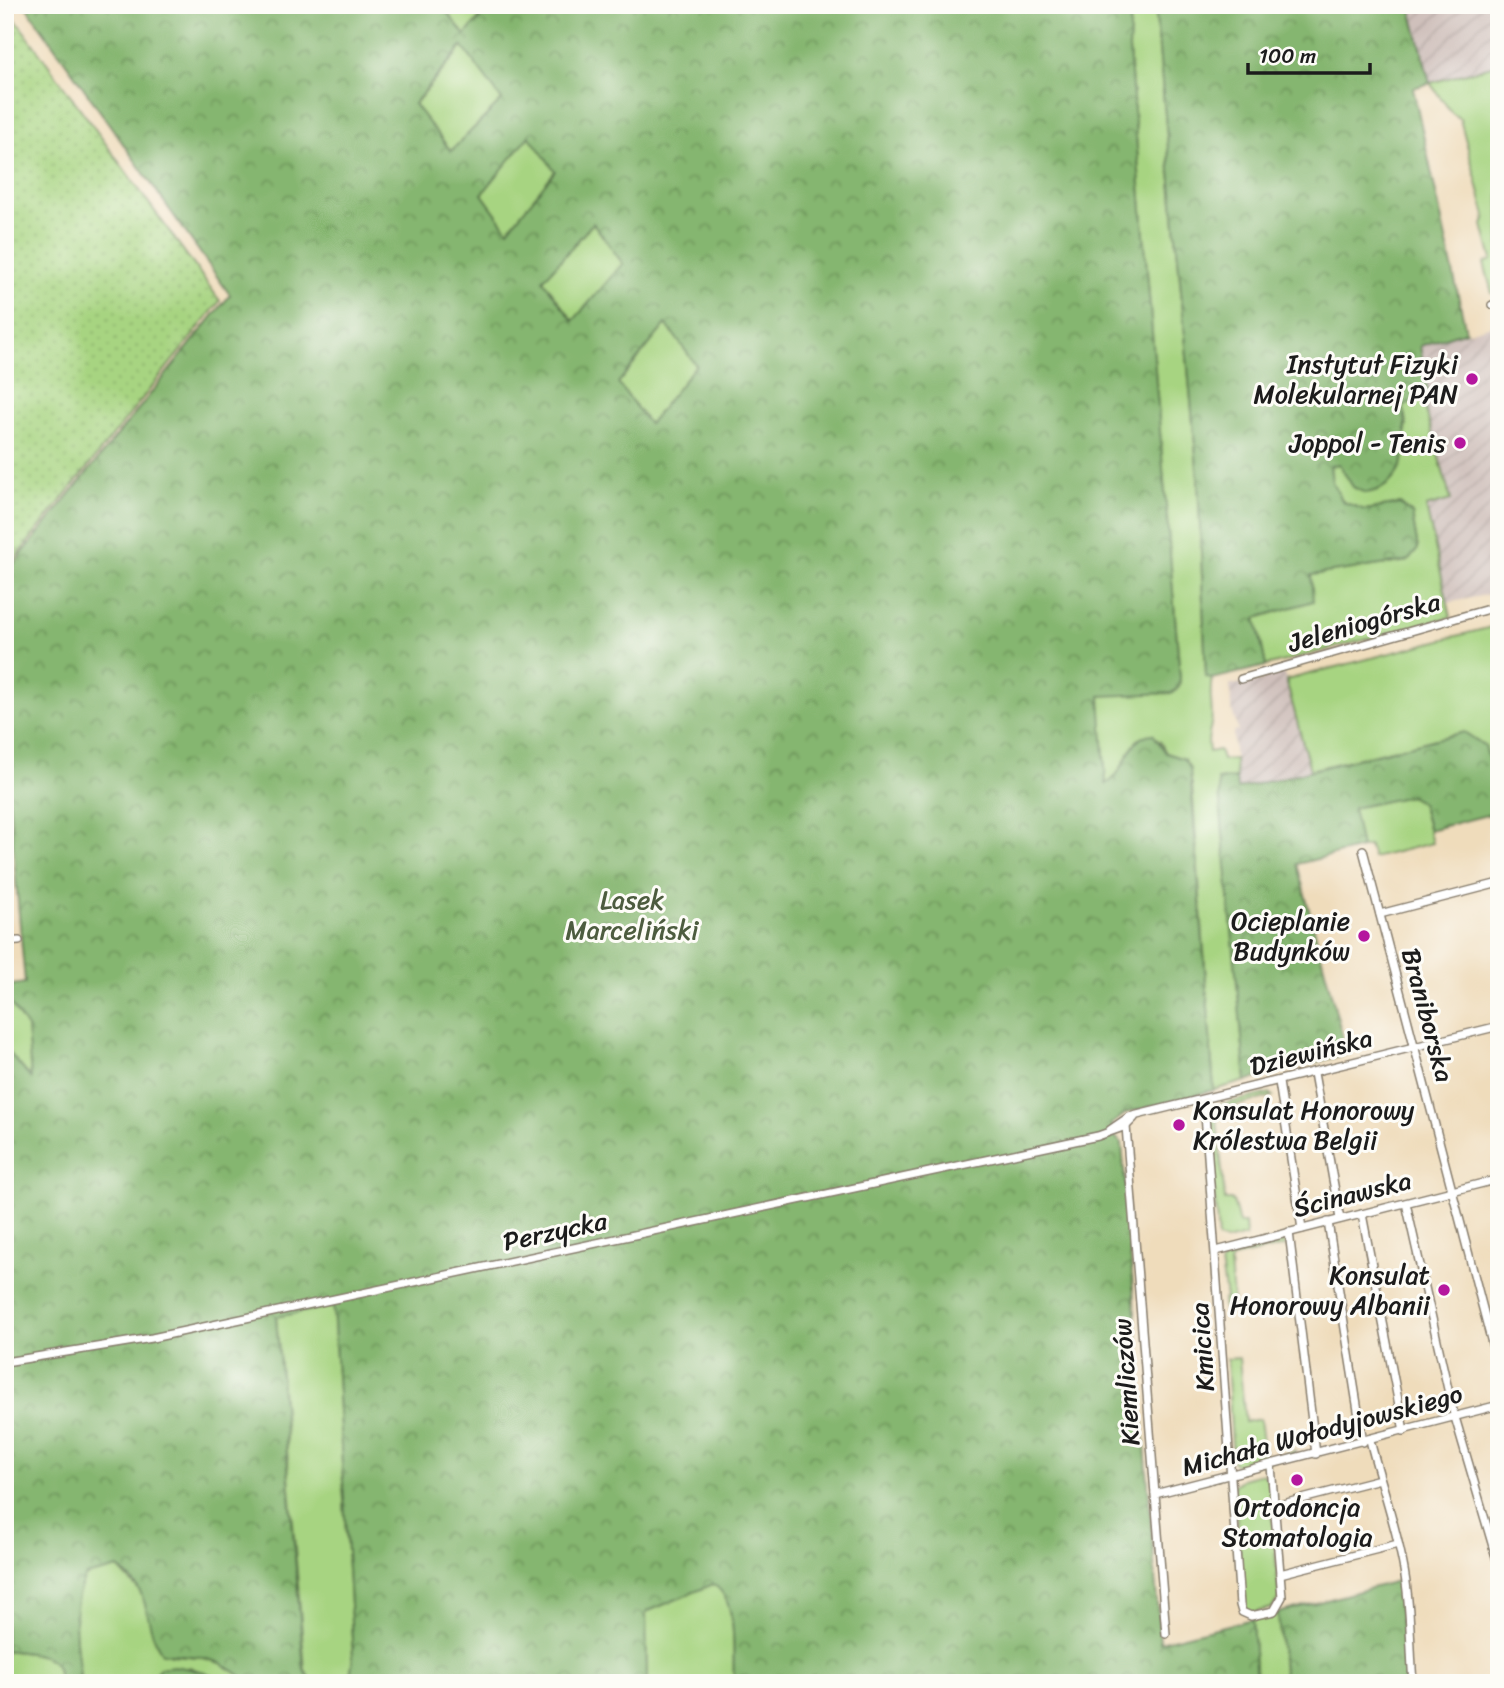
<svg xmlns="http://www.w3.org/2000/svg" width="1504" height="1688" viewBox="0 0 1504 1688" font-family="Sriracha,sans-serif">
<defs>
<pattern id="industrial-furrows" width="10" height="10" patternUnits="userSpaceOnUse" patternTransform="scale(1.75)"><rect width="10" height="10" fill="#cfc0bb"/><path d="M-1 1l2-2M0 10L10 0M9 11l2-2" fill="none" stroke="#b1a4a0"/></pattern>
<pattern id="forest-crowns" width="20" height="18" patternUnits="userSpaceOnUse" patternTransform="scale(1.75)"><rect width="20" height="18" fill="#85b66f"/><path d="M2 6a3 3 0 1 1 6 0M12 15a3 3 0 1 1 6 0" fill="none" stroke="#6c935a"/></pattern>
<pattern id="park-dots" width="8" height="8" patternUnits="userSpaceOnUse" patternTransform="scale(1.75)"><rect width="8" height="8" fill="#a7d481"/><path d="M2 2h.1M6 6h.1" fill="none" stroke="#8fb56f" stroke-width="1.8" stroke-linecap="round"/></pattern>
</defs>
<rect width="100%" height="100%" fill="#fdfcf7"/>
<filter id="ink" filterUnits="userSpaceOnUse"><feTurbulence type="fractalNoise" baseFrequency=".0143" numOctaves="2"/><feDisplacementMap in="SourceGraphic" scale="14" xChannelSelector="R" yChannelSelector="G"/><feConvolveMatrix kernelMatrix="1 2 1 2 8 2 1 2 1" color-interpolation-filters="sRGB"/></filter>
<filter id="wash" filterUnits="userSpaceOnUse"><feTurbulence type="fractalNoise" baseFrequency=".00686" numOctaves="4" result="noise"/><feDisplacementMap in="SourceGraphic" scale="28" xChannelSelector="R" yChannelSelector="G"/><feGaussianBlur stdDeviation="1.57" result="paint"/><feColorMatrix in="noise" values="0 0 0 0 0 0 0 0 0 0 0 0 0 0 0 0 0 1.4 0 .05"/><feComposite in="paint" operator="in"/></filter>
<g filter="url(#wash)">
<rect width="100%" height="100%" fill="#efdcbb"/>
<g fill="url(#industrial-furrows)">
<path d="M1410,5H1499V64L1430,83Z"/>
<path d="M1499,323V592L1448,603L1426,507L1451,500L1424,404L1419,346Z"/>
<path d="M1284,671L1310,770L1236,789L1233,732L1238,730L1231,707L1230,685L1261,681L1266,676Z"/>
</g>
<g fill="#a7d481" stroke="#62784e" stroke-width="2">
<path d="M441,5H491L465,36Z"/>
<path d="M1131,5H1155L1198,478L1206,675L1212,679C1208,695 1214,710 1211,724C1209,737 1207,737 1209,752L1219,750L1222,760L1235,759L1236,778L1219,780L1246,1081L1214,1090L1192,784L1184,759L1166,753L1160,741L1138,739L1116,778L1106,785L1099,695L1172,693L1179,687L1180,678L1129,49Z"/>
<path d="M463,46L503,99L451,151L414,105Z"/>
<path d="M1499,64V297H1498L1492,293L1484,263L1492,260L1483,225L1486,216L1460,119L1452,113L1430,83Z"/>
<path d="M529,135L556,171L508,230L482,194Z"/>
<path d="M593,223L623,263L574,321L543,280Z"/>
<path d="M666,323L696,365L649,425L618,383Z"/>
<path d="M1429,397L1424,404L1451,500L1426,507L1451,617L1266,666L1256,618L1312,601L1311,575L1408,561L1418,549L1412,514L1400,504L1364,510L1343,502L1332,482L1330,465L1339,464L1353,487L1365,493L1407,425L1403,406Z"/>
<path d="M1499,625V796L1485,746L1464,732L1310,770L1286,680Z"/>
<path d="M1409,796L1421,803L1432,843L1373,858L1369,846L1361,848L1352,808Z"/>
<path d="M5,995L27,1027L32,1080L5,1048Z"/>
<path d="M1270,1093L1273,1096L1216,1111L1225,1200H1233L1239,1223H1245L1246,1236L1226,1241L1218,1238L1208,1112L1215,1106Z"/>
<path d="M1285,1241V1246L1233,1258L1230,1263L1234,1311L1224,1312L1223,1300L1226,1298L1221,1263L1229,1255Z"/>
<path d="M333,1306L353,1657L349,1683H314L305,1670L276,1316Z"/>
<path d="M1239,1358L1245,1422L1260,1419L1265,1459L1295,1451V1454L1240,1468L1233,1461L1227,1359Z"/>
<path d="M1262,1474L1270,1481L1279,1598L1272,1608L1251,1613L1243,1604L1234,1485L1242,1479Z"/>
<path d="M118,1568L145,1597L157,1645L170,1655L200,1657L221,1663L252,1683H226L190,1667L147,1677L145,1683H81C77,1651 68,1605 85,1576Z"/>
<path d="M713,1584C740,1601 732,1654 734,1683H647L646,1612Z"/>
<path d="M1278,1613L1284,1683H1256L1252,1619Z"/>
<path d="M5,1650C27,1654 65,1650 57,1683H5Z"/>
</g>
<g fill="url(#forest-crowns)" stroke="#506946" stroke-width="2" fill-rule="evenodd">
<path d="M25,5H441L465,35L491,5H1131L1129,49L1180,678L1179,687L1172,693L1100,696L1106,784C1126,774 1128,734 1153,734L1166,753L1184,759L1190,768L1214,1090L1126,1113L1112,1124L1114,1136L1122,1143L1160,1642L1252,1619L1256,1683H734C732,1654 740,1601 713,1584L646,1612L647,1683H349L353,1657L333,1306L276,1317L304,1670L314,1683H252L221,1663L200,1657L162,1653C141,1622 156,1595 118,1568L86,1576C68,1605 77,1651 81,1683H57C65,1650 27,1654 5,1650V1048L31,1078L27,1028L5,995V986L25,983L5,754V575L230,295ZM462,46L502,100L451,151L414,104ZM529,136L555,171L508,230L482,194ZM593,223L623,264L573,321L543,280ZM666,324L696,365L649,424L618,383Z"/>
<path d="M1155,5H1410L1430,83L1413,88L1466,331L1420,346L1429,397L1403,406C1410,440 1408,488 1365,493L1353,487L1339,464L1330,466L1332,482L1343,502L1365,510L1400,504L1412,514L1418,549L1408,561L1311,575L1313,601L1256,618L1266,666L1212,679L1206,676L1198,478Z"/>
<path d="M1464,732L1485,746L1499,796V812L1429,830L1421,803L1410,796L1353,808L1361,848L1297,864L1347,1054L1246,1081L1218,780L1236,778L1237,789Z"/>
<path d="M1397,1581L1406,1683H1284L1278,1613Z"/>
<path d="M174,1666L205,1672L226,1683H145L160,1668Z"/>
</g>
<path fill="url(#park-dots)" stroke="#62784e" stroke-width="2" d="M5,5L220,301L5,571Z"/>
</g>
<g filter="url(#ink)">
<g fill="none" stroke-linecap="round" stroke-linejoin="round">
<defs>
<g id="street">
<path d="M1492,305L1499,303"/>
<path d="M1241,679L1499,606"/>
<path d="M1363,850L1499,1370"/>
<path d="M1380,914L1499,883"/>
<path d="M5,942L19,941"/>
<path d="M1314,1073L1340,1219"/>
<path d="M1279,1082L1302,1229"/>
<path d="M1204,1100L1240,1605L1242,1612L1251,1616L1274,1611L1282,1597L1271,1466"/>
<path d="M1126,1126L1166,1634"/>
<path d="M1110,1130L1129,1117L1499,1026"/>
<path d="M1406,1203L1452,1407L1499,1567"/>
<path d="M1362,1214L1404,1431"/>
<path d="M1328,1222L1363,1442"/>
<path d="M1289,1232L1316,1454"/>
<path d="M1216,1251L1499,1179"/>
<path d="M5,1362L152,1338L1098,1136L1126,1126L1134,1118"/>
<path d="M1370,1440C1381,1485 1398,1530 1405,1576C1411,1612 1410,1646 1413,1683"/>
<path d="M1155,1494L1499,1405"/>
<path d="M1275,1506L1380,1479"/>
<path d="M1280,1574L1398,1544"/>
</g>
</defs>
<use href="#street" stroke="#867c6c" stroke-width="10"/>
<use href="#street" stroke="#fff" stroke-width="7"/>
</g>
</g>
<g fill="#b5179e" stroke="#fdfcf7" stroke-width="2.5">
<circle cx="1472" cy="379" r="7"/>
<circle cx="1460" cy="443" r="7"/>
<circle cx="1364" cy="936" r="7"/>
<circle cx="1179" cy="1125" r="7"/>
<circle cx="1444" cy="1290" r="7"/>
<circle cx="1297" cy="1480" r="7"/>
</g>
<g text-anchor="middle" dominant-baseline="central" stroke-width="6" stroke-linejoin="round" paint-order="stroke">
<g font-size="26" fill="#1c1c1c" stroke="#fdfcf7" text-anchor="end">
<text x="1458" y="364">Instytut Fizyki<tspan x="1458" dy="30">Molekularnej PAN</tspan></text>
<text x="1446" y="443">Joppol - Tenis</text>
<text x="1350" y="921">Ocieplanie<tspan x="1350" dy="30">Budynków</tspan></text>
<text x="1193" y="1110" text-anchor="start">Konsulat Honorowy<tspan x="1193" dy="30">Królestwa Belgii</tspan></text>
<text x="1430" y="1275">Konsulat<tspan x="1430" dy="30">Honorowy Albanii</tspan></text>
<text x="1297" y="1507" text-anchor="middle">Ortodoncja<tspan x="1297" dy="30">Stomatologia</tspan></text>
</g>
<g font-size="26" fill="#1c1c1c" stroke="#fdfcf7">
<text transform="translate(1364 622) rotate(-16)">Jeleniogórska</text>
<text transform="translate(1428 1015) rotate(75)">Braniborska</text>
<text transform="translate(1311 1052) rotate(-14)">Dziewińska</text>
<text transform="translate(1352 1194) rotate(-14)">Ścinawska</text>
<text transform="translate(555 1231) rotate(-12)">Perzycka</text>
<text transform="translate(1202 1347) rotate(-94)">Kmicica</text>
<text transform="translate(1126 1382) rotate(-94)">Kiemliczów</text>
<text transform="translate(1322 1430) rotate(-15)">Michała Wołodyjowskiego</text>
</g>
<g font-size="26" fill="#4d5c3f" stroke="#fdfcf7">
<text x="632" y="900">Lasek<tspan x="632" dy="30">Marceliński</tspan></text>
</g>
</g>
<rect width="1504" height="1688" fill="none" stroke="#fdfcf7" stroke-width="28"/>
<path d="M1248 63v10h122v-10" fill="none" stroke="#1c1c1c" stroke-width="3.5"/>
<text x="1259" y="63" font-size="21" fill="#1c1c1c" stroke="#fdfcf7" stroke-width="5" paint-order="stroke">100 m</text>
</svg>
